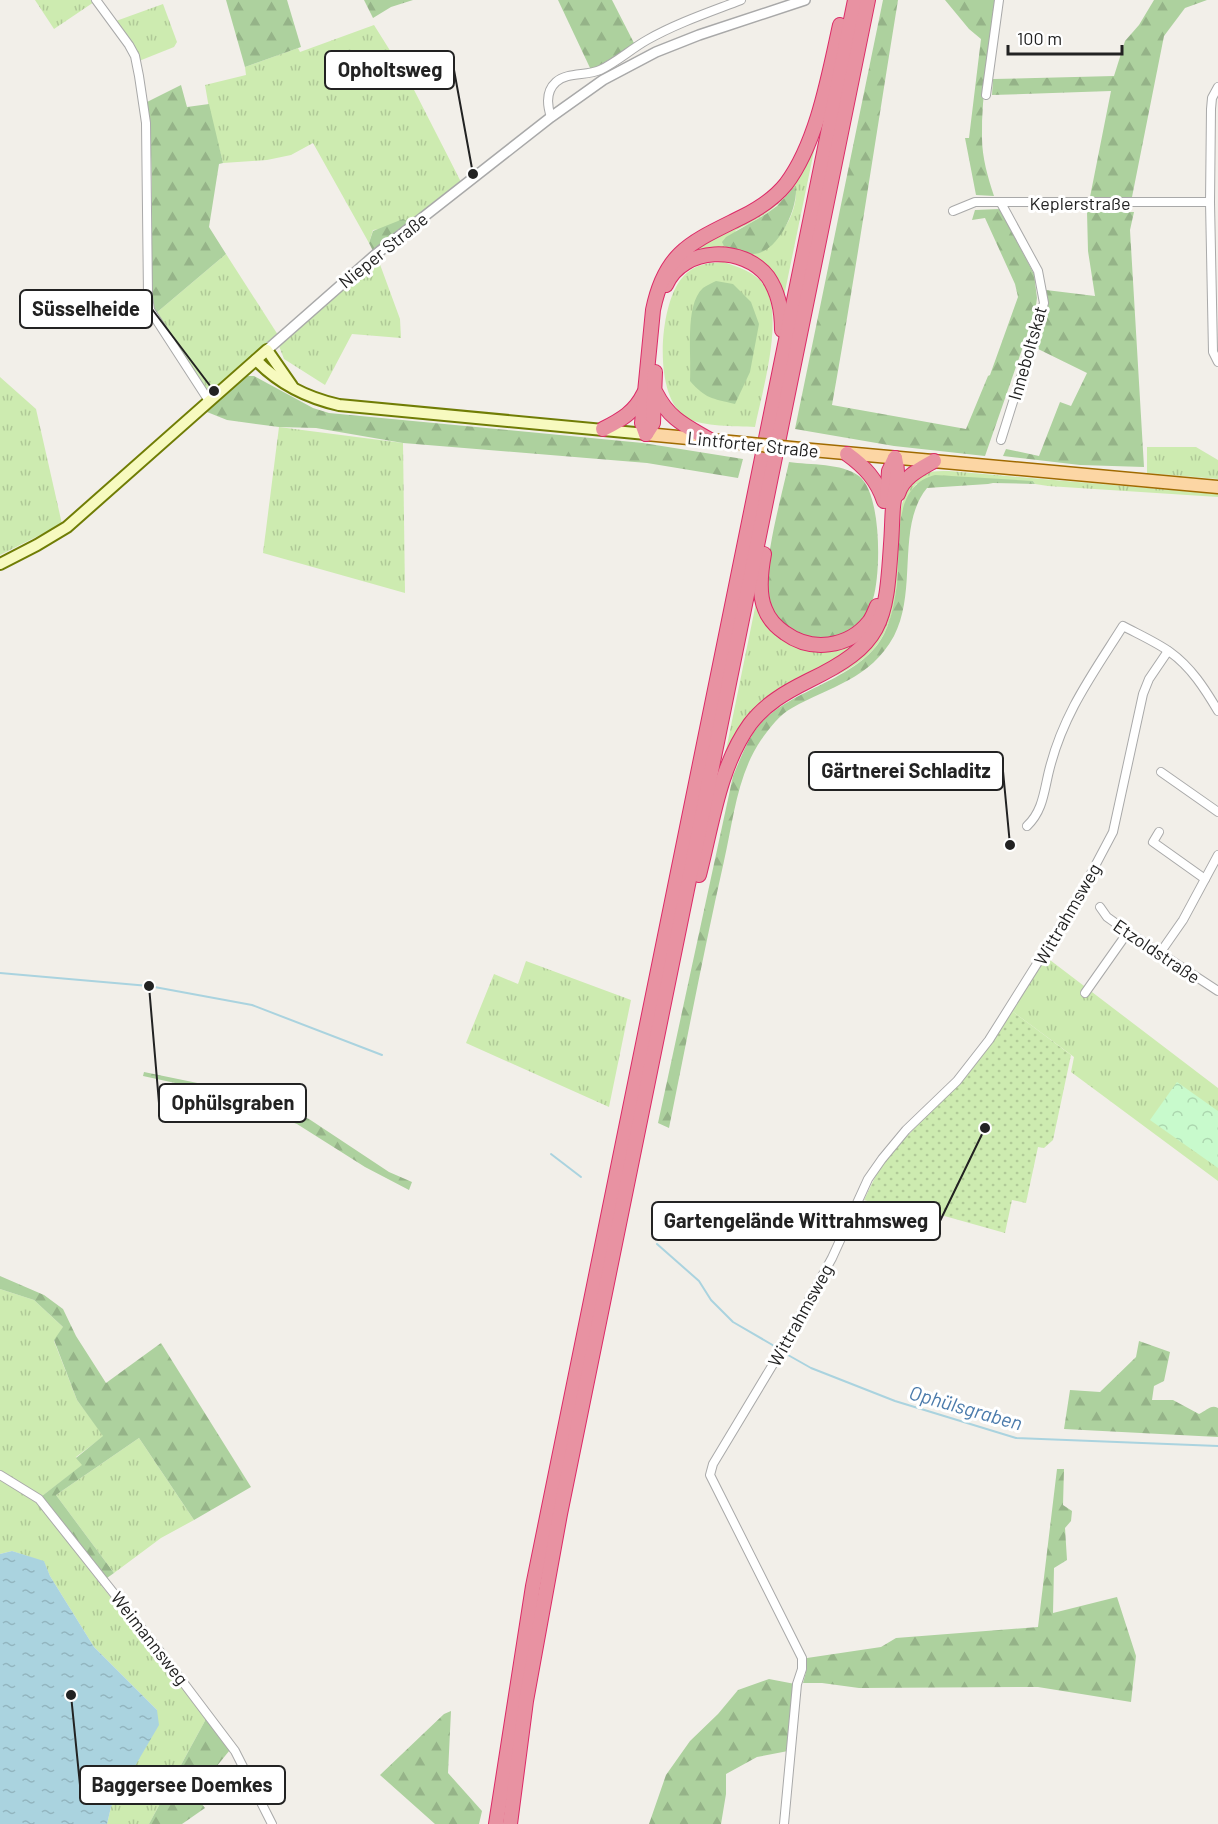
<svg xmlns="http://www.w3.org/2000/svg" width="1218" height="1824" viewBox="0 0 1218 1824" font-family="Barlow,sans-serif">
<defs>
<pattern id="grass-tufts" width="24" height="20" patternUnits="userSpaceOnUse" patternTransform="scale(1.5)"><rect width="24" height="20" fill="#cdebb0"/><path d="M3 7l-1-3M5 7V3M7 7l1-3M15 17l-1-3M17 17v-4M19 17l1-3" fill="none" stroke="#b0c997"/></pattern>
<pattern id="forest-firs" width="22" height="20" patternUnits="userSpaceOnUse" patternTransform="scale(1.5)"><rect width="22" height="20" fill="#add19e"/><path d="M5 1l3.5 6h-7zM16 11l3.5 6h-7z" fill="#95b388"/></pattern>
<pattern id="park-crowns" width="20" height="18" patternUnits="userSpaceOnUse" patternTransform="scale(1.5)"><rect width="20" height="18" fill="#c8facc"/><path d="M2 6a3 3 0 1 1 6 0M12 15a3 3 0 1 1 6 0" fill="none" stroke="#acd6af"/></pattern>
<pattern id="garden-dots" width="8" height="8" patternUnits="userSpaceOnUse" patternTransform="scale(1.5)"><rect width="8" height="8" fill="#cdebb0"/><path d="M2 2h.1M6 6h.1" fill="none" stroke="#b0c997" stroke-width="1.8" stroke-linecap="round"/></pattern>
<pattern id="water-ripples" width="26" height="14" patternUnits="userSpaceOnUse" patternTransform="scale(1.5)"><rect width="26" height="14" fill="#aad3df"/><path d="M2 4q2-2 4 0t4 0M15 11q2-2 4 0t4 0" fill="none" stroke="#92b5bf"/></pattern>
</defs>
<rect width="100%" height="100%" fill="#f2efe9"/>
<g fill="url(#grass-tufts)" fill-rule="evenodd">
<path d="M35,0H92L94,2L54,29Z"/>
<path d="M163,4L177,42L174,47L139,61L116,21Z"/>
<path d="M374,25L411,84L461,182L414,224L373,230L369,243L313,143L291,155L267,160L223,163L210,114L205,85L246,75L245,67L298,48L300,52Z"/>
<path d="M813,144L815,146L782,306L776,285L725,250L677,260L754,214ZM791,189H796C797,215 781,238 761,252L735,231C756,220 777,210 791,189Z"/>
<path d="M226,254L278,335L210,394L206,391L155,314Z"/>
<path d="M378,259L400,319L401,338L352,334L325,385L284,359L279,346Z"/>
<path d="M724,262C738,267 755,272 764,285C785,316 762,392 755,427C735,426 703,427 687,418C652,398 659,304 682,278C694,264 707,263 724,262Z"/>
<path d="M0,377L36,409L62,524L0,555Z"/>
<path d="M279,427L403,443L405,593L263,553Z"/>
<path d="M1147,447H1196L1218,460V479L1147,473Z"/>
<path d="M949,471L1218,494V497L1048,486L1035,484L1033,481L916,484C903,502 901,519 900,540C897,577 899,625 870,653C859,664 845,671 832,678C854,664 875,649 886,624C901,586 884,489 926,473C933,471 942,471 949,471Z"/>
<path d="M758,593L773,629L859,637L864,642L790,687L724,760Z"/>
<path d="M1046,957L1218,1088V1181L1071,1072L1074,1057L1012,1011Z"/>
<path d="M526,961L631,1000L609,1107L466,1043L494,974L518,984Z"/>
<path d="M0,1289L34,1300L64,1328L54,1341L77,1400L104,1436L76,1457L83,1465L42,1496L0,1479Z"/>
<path d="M139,1438L194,1520L161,1538L114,1573L56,1495Z"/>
<path d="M0,1480L37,1503L206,1719L149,1824H107L111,1807L157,1710L94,1647L50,1576L44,1562L12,1551L0,1554Z"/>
</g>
<g fill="url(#forest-firs)">
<path d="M226,0H287L301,47L245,67Z"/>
<path d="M364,0H413L391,7L373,18Z"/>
<path d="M558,0H612L635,45L591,70Z"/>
<path d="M883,0H898C876,135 856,271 832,405L966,429L988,376L990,375L1018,297L1015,284L985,218L972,220L975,210L1000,209L1034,274L1037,298L1035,312L985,456L894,446L795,429Z"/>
<path d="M945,0H997C991,45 981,92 982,138C982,157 988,178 994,196L976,195L965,138H969L981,39L969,29Z"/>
<path d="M1154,0H1207L1185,8L1164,36L1132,197H1090L1111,91L992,95L993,79L1114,76L1125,41L1139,25Z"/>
<path d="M181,85L187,107L209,104L223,163L219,164L209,227L226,254L155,314L151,296L150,257L152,254C152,204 153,152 147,102Z"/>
<path d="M794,187L796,189C797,210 777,256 751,254C742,253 733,248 724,246L722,242L726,237L766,214L777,206Z"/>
<path d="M1087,212H1134L1130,230L1144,467L1080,465L1003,456L1006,449L1039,456L1060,402L1071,406L1087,373L1034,347C1041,328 1049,310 1046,290L1095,296L1088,251Z"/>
<path d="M403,219L414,224L375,255L369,243L373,231Z"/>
<path d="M716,281L733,284L751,302L759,324L750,372L735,404C711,398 706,399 690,381C692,357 684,305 703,288C707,285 712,283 716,281Z"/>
<path d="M245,376H254L313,408L329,413L643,443L743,459L738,478L647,463L403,443L316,428L279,427L227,420L207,412Z"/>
<path d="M789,462C810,465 842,463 859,476C882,494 881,574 873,599C869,610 862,622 853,629C820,655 767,630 767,587C766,550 781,499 789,462Z"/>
<path d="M935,475L1033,481L1035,484L993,483L988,484L927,488C896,526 918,590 894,636C870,680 830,686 792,708C779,715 769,729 761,740C737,775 733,822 724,861C704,950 687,1039 669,1128L658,1123L733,776C742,755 750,732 767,717C802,686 865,676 885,632C892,617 895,599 897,583C901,547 890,486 935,475Z"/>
<path d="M144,1072L212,1086L292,1112L309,1119L389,1172L412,1182L409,1190L365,1167L297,1124L189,1086L143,1076Z"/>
<path d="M0,1276L44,1295L63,1309L76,1336L106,1383L161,1343L251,1487L194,1520L139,1438L56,1495L114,1573L107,1578L42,1496L82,1465L76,1458L103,1436L77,1400L54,1340L63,1327L34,1300L0,1289Z"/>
<path d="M1139,1341L1170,1352L1164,1381L1154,1386L1152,1400H1173L1199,1414C1206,1411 1211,1404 1218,1408V1437L1064,1429L1070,1390L1100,1392L1136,1357Z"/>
<path d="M1057,1469H1064L1063,1505L1072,1511L1071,1521L1065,1528L1067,1560L1054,1568L1053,1613L1117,1597L1136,1656L1131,1702L1038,1687L859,1688L822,1683H803L806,1672L807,1658L881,1647L896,1638L1038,1627Z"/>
<path d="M769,1679L795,1684L788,1751L757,1757L726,1774V1794L721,1824H649L666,1775L690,1741L718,1714L738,1690Z"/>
<path d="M451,1711L448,1773L482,1811L479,1824H435L380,1775L444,1714Z"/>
<path d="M211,1713L234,1745L194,1794L205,1808L182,1824H149L206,1719Z"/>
</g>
<path fill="url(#park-crowns)" d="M1177,1082L1218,1111V1168L1150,1120Z"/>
<path fill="url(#garden-dots)" d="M1012,1011L1071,1055L1053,1140L1044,1148L1038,1147L1026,1203L1012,1200L1005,1233L891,1201L886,1206L864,1200L880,1167L890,1154L976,1064Z"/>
<path fill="url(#water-ripples)" d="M12,1551L44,1561L50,1576L94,1647L157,1710L159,1725L111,1807L107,1824H0V1554Z"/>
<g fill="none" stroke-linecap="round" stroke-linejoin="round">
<g stroke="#aad3df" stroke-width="2">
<path d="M0,973L149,986L252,1005L382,1055"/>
<path d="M551,1154L581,1177"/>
<path d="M657,1244L699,1281L711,1300L733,1322L776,1347"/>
<path d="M788,1355L811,1368L895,1401L1016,1438L1218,1446"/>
</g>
<defs>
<g id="minor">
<path d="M96,0L129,45L135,56L139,76L146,123L148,296L150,310L209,401"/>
<path d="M1218,87L1212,98L1211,109L1210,202L1213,352L1218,362"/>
<path d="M986,95L999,0"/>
<path d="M551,117C547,105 546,91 556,82C567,72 587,76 600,70C617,62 631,49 647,40C677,23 710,12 741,0"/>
<path d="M953,211L975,202H1210"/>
<path d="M1001,440L1044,303L1038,271L1001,203"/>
<path d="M1161,772L1218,812"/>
<path d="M1027,826C1043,811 1044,791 1049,771C1063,714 1092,675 1123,626C1138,634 1156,642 1170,652C1191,667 1205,689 1218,711"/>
<path d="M1159,832L1153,842L1205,879"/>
<path d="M1100,907L1107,917L1128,932L1218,991"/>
<path d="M1160,953L1183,920L1218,855"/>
<path d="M1085,993L1128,932"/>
<path d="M0,1475L39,1499L158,1649L235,1751L272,1824"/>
<path d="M784,1824L797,1684L802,1669V1658L710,1475L713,1464L778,1356L832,1258L868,1179L882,1159L906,1130L957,1081L989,1040L1077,900L1113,832L1143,694L1149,679L1168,651"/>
</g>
<path id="tertiary" d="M267,350L375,255L551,117L603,80L656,52L699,35L805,0"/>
<g id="secondary">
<path d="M256,360C278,383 308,398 339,405L646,434"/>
<path d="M0,564L37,545L67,527L267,350L292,386"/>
</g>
<g id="primary">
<path d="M646,434L741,443"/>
<path d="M801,449L1218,487"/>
</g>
<g id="motorway">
<path d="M666,285C683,246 744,245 768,277C779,293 782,311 782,330"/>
<path d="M656,393C669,419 686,426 710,440"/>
<path d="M603,429C621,420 635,412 644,393"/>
<path d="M646,434L642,423L653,310C665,251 692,242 742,217C758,209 774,199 786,184C817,143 829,75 840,25"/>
<path d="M646,434L653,423L655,372"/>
<path d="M847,454C865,467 877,480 884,501"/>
<path d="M898,494C903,477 920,469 934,461"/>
<path d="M887,498L889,471L895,458"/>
<path d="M764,554C761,570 758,593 765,609C769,620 776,627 785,633C811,652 848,648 869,622C872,618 875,611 877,606"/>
<path d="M699,875C712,825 719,767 750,724C765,704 786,692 808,681C883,645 886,623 891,544C892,532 892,519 893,507C895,489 900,477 895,458"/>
<path d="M496,1824L533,1586L855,0"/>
<path d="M510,1824L526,1701L560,1514L868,0"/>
</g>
</defs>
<use href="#minor" stroke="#a9a9a9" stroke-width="10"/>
<use href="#tertiary" stroke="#a9a9a9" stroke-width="12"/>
<use href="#secondary" stroke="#707d05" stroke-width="14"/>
<use href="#primary" stroke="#a06b00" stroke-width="15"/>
<use href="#motorway" stroke="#dc2a67" stroke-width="16"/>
<use href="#minor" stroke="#fff" stroke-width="8"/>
<use href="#tertiary" stroke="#fff" stroke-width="9"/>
<use href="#secondary" stroke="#f7fabf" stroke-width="10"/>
<use href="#primary" stroke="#fcd6a4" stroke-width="12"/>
<use href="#motorway" stroke="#e892a2" stroke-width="14"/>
<defs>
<path id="primary-bridge" d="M741,443L801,449"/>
</defs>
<use href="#primary-bridge" stroke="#a06b00" stroke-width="15" stroke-linecap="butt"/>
<use href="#primary-bridge" stroke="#fcd6a4" stroke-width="12"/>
</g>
<g text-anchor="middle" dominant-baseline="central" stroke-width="6" stroke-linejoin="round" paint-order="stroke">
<g font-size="18" fill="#222" stroke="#fff">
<text x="1080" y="203">Keplerstraße</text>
<text transform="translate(383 250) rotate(-39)">Nieper Straße</text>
<text transform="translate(1027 353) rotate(-74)">Inneboltskat</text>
<text transform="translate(753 444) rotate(6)">Lintforter Straße</text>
<text transform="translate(1067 914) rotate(-60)">Wittrahmsweg</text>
<text transform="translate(1157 951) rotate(34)">Etzoldstraße</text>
<text transform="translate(800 1315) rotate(-61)">Wittrahmsweg</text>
<text transform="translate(150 1638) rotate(52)">Weimannsweg</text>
</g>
<g font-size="20" font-style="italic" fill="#4a7aab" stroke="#fff">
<text transform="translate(966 1407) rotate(16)">Ophülsgraben</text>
</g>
</g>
<path fill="none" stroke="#222" stroke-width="2" d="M473 174L454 70M214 391L152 309M1010 845L1003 771M149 986L159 1103M985 1128L940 1221M71 1695L80 1785"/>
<g fill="#222" stroke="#fff" stroke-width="2">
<circle cx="473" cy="174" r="6"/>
<circle cx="214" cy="391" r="6"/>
<circle cx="1010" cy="845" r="6"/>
<circle cx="149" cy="986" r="6"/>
<circle cx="985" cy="1128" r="6"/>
<circle cx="71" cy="1695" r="6"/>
</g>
<g fill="#fff" stroke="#222" stroke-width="2">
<rect x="325" y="51" width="129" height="38" rx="6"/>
<rect x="20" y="290" width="132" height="38" rx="6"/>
<rect x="809" y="752" width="194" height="38" rx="6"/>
<rect x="159" y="1084" width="147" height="38" rx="6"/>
<rect x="652" y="1202" width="288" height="38" rx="6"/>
<rect x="80" y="1766" width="205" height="38" rx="6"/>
</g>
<g font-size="20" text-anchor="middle" font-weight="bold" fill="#222">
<text x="390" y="77">Opholtsweg</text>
<text x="86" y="316">Süsselheide</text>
<text x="906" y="778">Gärtnerei Schladitz</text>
<text x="233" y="1110">Ophülsgraben</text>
<text x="796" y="1228">Gartengelände Wittrahmsweg</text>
<text x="182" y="1792">Baggersee Doemkes</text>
</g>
<path d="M1008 45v9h114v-9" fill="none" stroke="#222222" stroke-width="3"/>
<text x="1017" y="45" font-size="18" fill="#222222" stroke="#ffffff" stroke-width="4.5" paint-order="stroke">100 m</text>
</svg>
